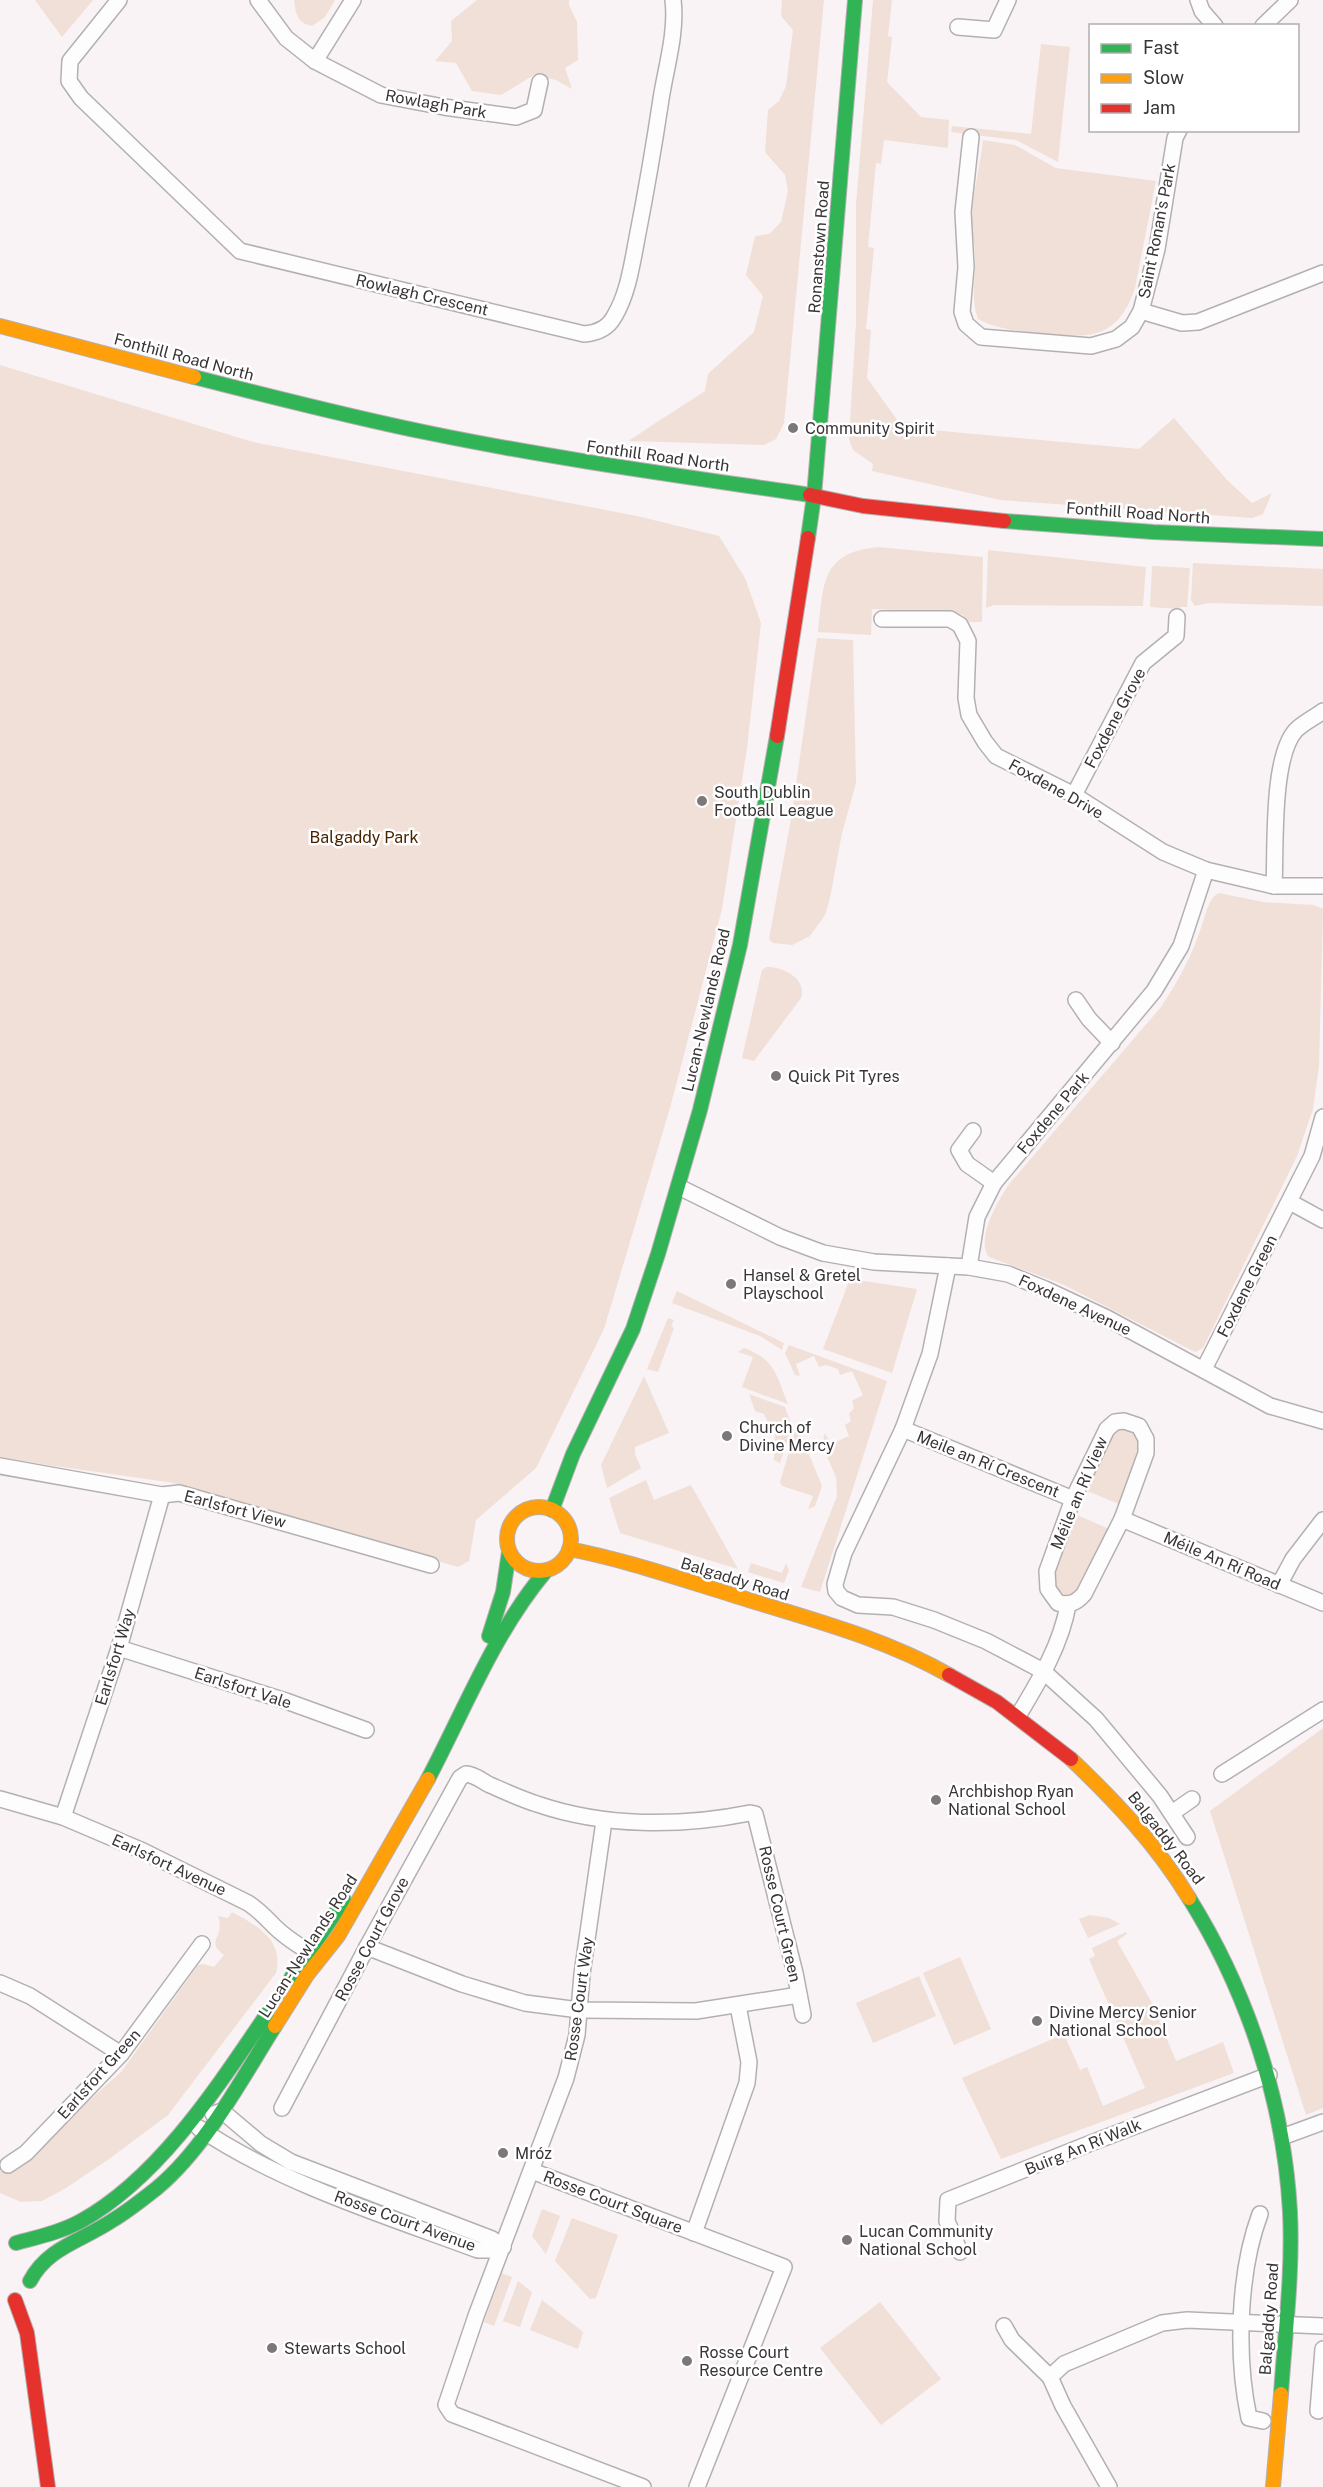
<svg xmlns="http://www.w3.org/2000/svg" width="1323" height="2487" viewBox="0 0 1323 2487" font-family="'Public Sans',sans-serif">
<rect width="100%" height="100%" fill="#f9f3f5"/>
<g fill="#f0e0d7">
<path d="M35,0H93L62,37Z"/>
<path d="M294,0H335L325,17L312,26C297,23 296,14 294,0Z"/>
<path d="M477,0H569V5L577,22L578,60L565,68L572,89L556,80L534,75L501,95L472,91L456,63L435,61L452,41L451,21Z"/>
<path d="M782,0H824L784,423L776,439L764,445L628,441L705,391L708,374L754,332L763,296L746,275L755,236L769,234L781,222L788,191L785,175L765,152L768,110L779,101L786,86L793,30L781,16Z"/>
<path d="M873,0H892L888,36L892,37L887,82L921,117L949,120L948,148L884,140L881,164L876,163L868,247L874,248L866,329L871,330L867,378L898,421L932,424L931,430L1139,449L1174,418L1227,480L1252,503L1272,493L1263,514L1252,518L1000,500L872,471L873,464L853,450L849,439L856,323V204Z"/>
<path d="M1041,44L1070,47L1058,162L1016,140L951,132L952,126L1031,134Z"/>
<path d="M983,140L1015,145L1056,168L1156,181L1135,288C1117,342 1086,338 1037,333C1017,331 997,329 978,319C971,300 975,284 975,264C976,249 971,233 972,218C973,191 980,167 983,140Z"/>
<path d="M0,365L253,442L637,516L719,536L745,578L761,623L747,748L722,909L670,1108L604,1329L536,1468L476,1520L469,1561L458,1567L174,1483L0,1458Z"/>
<path d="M878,547L983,557L982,622H969L963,615L953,612L872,609L871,635L818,632C824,584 820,553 878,547Z"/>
<path d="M988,550L1146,567L1143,606L994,605L986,608Z"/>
<path d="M1193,563L1323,569V606L1209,603L1195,606L1191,600Z"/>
<path d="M1152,566L1190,568L1187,607H1180V609L1150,607Z"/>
<path d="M817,638L853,640L856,783L842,833L830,898L825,915L810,936L792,945L773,943L769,939L791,819Z"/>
<path d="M1219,893L1263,902L1314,905L1323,909L1319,1066L1313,1109L1297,1156L1203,1348L1195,1352L1062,1284L989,1257C975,1239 999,1199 1010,1183L1161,1007C1180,979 1193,953 1203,922C1207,911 1208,899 1219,893Z"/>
<path d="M766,967C782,966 807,978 801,998L754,1061L742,1058L762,970Z"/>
<path d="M850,1279L917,1289L892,1373L823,1349Z"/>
<path d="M677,1291L784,1343L782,1350L760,1336L672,1303Z"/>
<path d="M668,1318L674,1320L671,1326L674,1328L658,1372L647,1369Z"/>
<path d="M789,1345L887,1381L820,1592L801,1587L837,1496L836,1477L822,1445L825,1433L831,1444L849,1436L845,1425L851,1421L849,1414L854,1408L852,1401L863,1395L852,1371L840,1375L838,1369L826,1365L819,1367L814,1356L796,1364L800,1376L795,1375L785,1353Z"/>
<path d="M744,1348C776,1360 776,1375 788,1404L742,1387L753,1357L738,1352Z"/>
<path d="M644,1376L669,1433L635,1447V1454L641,1468L607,1488L601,1465Z"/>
<path d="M749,1394L785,1407L792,1426L780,1463L774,1460L775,1432L771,1429L764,1414L755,1411Z"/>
<path d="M797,1425L822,1486L815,1506L808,1509L813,1496L782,1486L780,1482Z"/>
<path d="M1121,1428L1133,1431L1139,1443L1128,1482L1119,1504L1085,1490L1112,1434Z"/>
<path d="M646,1480L654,1500L691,1485L738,1569L620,1533L609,1498Z"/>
<path d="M1075,1514L1109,1529L1078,1589L1073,1594L1066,1596L1056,1589L1054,1575Z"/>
<path d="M751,1563L782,1573L786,1563L789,1570L784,1583L748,1572Z"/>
<path d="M1323,1728V2108L1306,2115L1210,1811Z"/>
<path d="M232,1912C258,1926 284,1940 276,1973L168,2115L109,2159L66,2188L42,2201L21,2202L0,2193V2171L12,2170L122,2071L198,1965L203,1964L214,1967L224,1955C204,1941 226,1937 218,1916L228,1918Z"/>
<path d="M1090,1915L1109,1918L1120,1924L1088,1938L1079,1919Z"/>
<path d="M1126,1932L1127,1934L1117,1941L1152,2003L1176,2061L1223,2042L1234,2073L1001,2159L962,2078L1064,2034L1080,2070L1087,2067L1103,2106L1145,2088L1089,1959L1095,1956L1092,1948Z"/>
<path d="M960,1957L991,2029L954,2045L923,1973Z"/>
<path d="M919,1976L936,2016L873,2043L856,2003Z"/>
<path d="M542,2209L560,2216L546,2254L532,2236Z"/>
<path d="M572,2218L618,2235L596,2298L590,2299L555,2261Z"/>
<path d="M502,2273L512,2277L494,2326L484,2322Z"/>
<path d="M518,2281L532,2292L520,2327L503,2321Z"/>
<path d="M542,2300L583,2332L578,2349L530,2330Z"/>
<path d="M880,2302L941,2379L881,2425L820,2348Z"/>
</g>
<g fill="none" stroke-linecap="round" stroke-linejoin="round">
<defs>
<g id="street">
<path d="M119,0L70,61L69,81L81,98L240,251L584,334C597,333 608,328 614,317C628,294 632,264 637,238C646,192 654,146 661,99C666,67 677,32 673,0"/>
<path d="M258,0L286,38L315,61L381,95L444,107L516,117L534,110L540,82"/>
<path d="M1198,0L1202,11L1215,26"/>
<path d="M1263,26L1290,0"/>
<path d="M958,27L994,30L1008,0"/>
<path d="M315,61L353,0"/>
<path d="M971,137L963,212L966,267L962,312L966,324L981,337L1091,346L1116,339L1132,327L1141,311L1157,249L1175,138L1179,130"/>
<path d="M1141,311L1182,323L1198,322L1323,273"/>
<path d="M882,619H950L960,625L968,641L966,698L969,715L985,742L996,756L1074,795L1163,852L1206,870L1274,886H1323"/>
<path d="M1074,795L1143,663L1176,636L1177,617"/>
<path d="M1274,886C1276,849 1271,757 1296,730C1303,723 1315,717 1323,711"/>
<path d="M1076,1000L1089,1019L1112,1043"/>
<path d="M973,1131L959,1150L967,1164L994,1183"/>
<path d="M679,1187L780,1237L823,1253L874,1262L969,1267L1008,1274L1045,1289L1107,1318L1270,1406L1323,1421"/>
<path d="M1290,1202L1323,1220"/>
<path d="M948,1266L930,1354L903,1429L844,1553L835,1584L836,1591L842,1598L858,1605L893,1607L934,1620L986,1641L1043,1671L1096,1719L1160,1796L1187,1837"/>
<path d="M969,1267L977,1217L994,1183L1154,991L1181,946L1206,870"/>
<path d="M1204,1369L1312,1156L1323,1117"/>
<path d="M1124,1421L1139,1426L1146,1439V1453L1122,1519L1084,1594C1076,1603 1071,1605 1058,1603L1048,1589L1047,1571L1073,1499L1107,1429L1115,1422Z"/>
<path d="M903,1429L1073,1499"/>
<path d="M0,1466L162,1495L179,1493L431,1565"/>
<path d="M1122,1519L1323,1603"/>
<path d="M1279,1585L1293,1559L1323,1520"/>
<path d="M119,1648L286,1701L366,1730"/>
<path d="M1018,1716C1039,1681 1061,1645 1068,1605"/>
<path d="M1222,1774L1323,1710"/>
<path d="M0,1799L63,1817L143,1851L248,1903C259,1910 265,1917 274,1926C287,1939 302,1948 318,1957"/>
<path d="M1172,1813L1192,1799"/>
<path d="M63,1817L119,1648L162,1495"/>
<path d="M604,1821L582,1974L577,2035L566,2078L476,2316L446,2405L452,2414L643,2487"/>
<path d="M367,1947L462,1984L525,2003L579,2010L696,2011L799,1995"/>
<path d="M0,1983L30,1996L121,2054"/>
<path d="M282,2108L367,1947L460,1778L466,1774C476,1775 482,1781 490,1785C506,1792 521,1799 537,1804C604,1827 680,1827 750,1813L755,1814L795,1973L803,2015"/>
<path d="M213,2114L222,2111L261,2144L291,2162L492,2239L503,2247"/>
<path d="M199,2128C280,2183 386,2216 478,2250H491L503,2247"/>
<path d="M1282,2137L1323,2122"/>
<path d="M8,2165L26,2153L121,2054L202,1944"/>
<path d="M532,2171L784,2267L697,2487"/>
<path d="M1260,2214C1238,2273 1236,2357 1249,2418L1263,2421"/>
<path d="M694,2233L747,2083L749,2062L738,2006"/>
<path d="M960,2252L947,2221L948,2200L1091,2143L1269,2075"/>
<path d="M1004,2326L1012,2340L1050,2377"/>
<path d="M1318,2411L1323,2349"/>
<path d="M1109,2487L1063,2406L1050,2377L1064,2364L1162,2323L1187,2320L1323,2326"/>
</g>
<g id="fast">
<path d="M194,377C272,397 350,417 429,433C555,459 682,476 810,495"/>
<path d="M1004,521L1153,532L1323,539"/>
<path d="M808,538L814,496L855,0"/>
<path d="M552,1510L573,1454L633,1329L658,1254L700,1110L740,945L777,736"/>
<path d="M489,1636L503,1592L509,1552"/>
<path d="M428,1779C465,1709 494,1633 545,1572"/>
<path d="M1189,1898C1247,1991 1284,2101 1290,2212C1293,2272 1285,2333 1281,2394"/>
<path d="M291,1978L344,1900"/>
<path d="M16,2243C38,2237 61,2232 81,2221C159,2178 218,2086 267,2014"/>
<path d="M30,2281C48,2247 82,2241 113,2220C128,2211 143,2199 157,2188C206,2147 241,2080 275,2026"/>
</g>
<g id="slow">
<path d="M0,326L194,377"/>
<circle cx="539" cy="1539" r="32"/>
<path d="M569,1549C626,1560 680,1579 736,1596C809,1619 882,1637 949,1675"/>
<path d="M1071,1759C1116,1802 1156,1844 1189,1898"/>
<path d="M275,2026L307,1975L338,1936L428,1779"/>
<path d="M1273,2487L1281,2394"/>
</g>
<g id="jam">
<path d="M810,495L863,506L1004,521"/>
<path d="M777,736L808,538"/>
<path d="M949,1675L997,1702L1071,1759"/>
<path d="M15,2300L27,2333L48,2487"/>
</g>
</defs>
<use href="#street" stroke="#b4b0b1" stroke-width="18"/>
<use href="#fast" stroke="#b4b0b1" stroke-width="16"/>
<use href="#slow" stroke="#b4b0b1" stroke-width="16"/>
<use href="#jam" stroke="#b4b0b1" stroke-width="16"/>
<use href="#street" stroke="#fefdfe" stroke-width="15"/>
<use href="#fast" stroke="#30b455" stroke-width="14"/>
<use href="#slow" stroke="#ff9f0a" stroke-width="14"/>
<use href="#jam" stroke="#e5322d" stroke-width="14"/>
</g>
<g fill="#7c7879" stroke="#fff" stroke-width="2">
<circle cx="793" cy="428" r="6"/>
<circle cx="702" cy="801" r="6"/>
<circle cx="776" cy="1076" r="6"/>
<circle cx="731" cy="1284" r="6"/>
<circle cx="727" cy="1436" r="6"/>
<circle cx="936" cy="1800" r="6"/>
<circle cx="1037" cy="2021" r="6"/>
<circle cx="503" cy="2153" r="6"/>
<circle cx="847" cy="2240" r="6"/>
<circle cx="272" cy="2348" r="6"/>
<circle cx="687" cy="2361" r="6"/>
</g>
<g text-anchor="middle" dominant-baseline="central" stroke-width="5" stroke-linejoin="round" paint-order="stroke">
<g font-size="16" fill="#393536" stroke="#fff">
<text transform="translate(436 104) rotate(10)">Rowlagh Park</text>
<text transform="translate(1157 231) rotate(-79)">Saint Ronan's Park</text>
<text transform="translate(819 247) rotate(-86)">Ronanstown Road</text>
<text transform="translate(422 295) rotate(13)">Rowlagh Crescent</text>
<text transform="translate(184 357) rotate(15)">Fonthill Road North</text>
<text transform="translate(658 456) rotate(8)">Fonthill Road North</text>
<text transform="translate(1138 513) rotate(4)">Fonthill Road North</text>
<text transform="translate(1115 718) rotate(-62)">Foxdene Grove</text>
<text transform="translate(1056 789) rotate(29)">Foxdene Drive</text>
<text transform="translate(706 1010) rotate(-77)">Lucan-Newlands Road</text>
<text transform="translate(1053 1113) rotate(-50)">Foxdene Park</text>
<text transform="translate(1247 1286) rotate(-63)">Foxdene Green</text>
<text transform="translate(1075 1305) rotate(25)">Foxdene Avenue</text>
<text transform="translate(988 1464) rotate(22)">Meile an Rí Crescent</text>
<text transform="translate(1079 1493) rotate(-67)">Méile an Rí View</text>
<text transform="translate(235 1509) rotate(15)">Earlsfort View</text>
<text transform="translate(1222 1561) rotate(23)">Méile An Rí Road</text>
<text transform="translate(735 1579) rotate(17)">Balgaddy Road</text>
<text transform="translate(115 1657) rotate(-73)">Earlsfort Way</text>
<text transform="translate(243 1688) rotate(18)">Earlsfort Vale</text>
<text transform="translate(1166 1838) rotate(52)">Balgaddy Road</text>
<text transform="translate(169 1865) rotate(25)">Earlsfort Avenue</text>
<text transform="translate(780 1914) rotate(77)">Rosse Court Green</text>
<text transform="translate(372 1939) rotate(-62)">Rosse Court Grove</text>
<text transform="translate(308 1946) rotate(-57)">Lucan-Newlands Road</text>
<text transform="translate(579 1999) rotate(-82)">Rosse Court Way</text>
<text transform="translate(99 2074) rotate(-48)">Earlsfort Green</text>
<text transform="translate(1083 2147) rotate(-22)">Buirg An Rí Walk</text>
<text transform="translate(613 2202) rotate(21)">Rosse Court Square</text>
<text transform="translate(405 2221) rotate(20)">Rosse Court Avenue</text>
<text transform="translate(1269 2319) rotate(-86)">Balgaddy Road</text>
</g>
<g font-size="16" fill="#393536" stroke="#fff" text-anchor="start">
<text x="805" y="428">Community Spirit</text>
<text x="714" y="792">South Dublin<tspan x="714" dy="18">Football League</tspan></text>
<text x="788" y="1076">Quick Pit Tyres</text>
<text x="743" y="1275">Hansel &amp; Gretel<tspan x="743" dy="18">Playschool</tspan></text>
<text x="739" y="1427">Church of<tspan x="739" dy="18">Divine Mercy</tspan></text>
<text x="948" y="1791">Archbishop Ryan<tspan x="948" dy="18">National School</tspan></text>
<text x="1049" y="2012">Divine Mercy Senior<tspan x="1049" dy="18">National School</tspan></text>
<text x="515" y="2153">Mróz</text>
<text x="859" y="2231">Lucan Community<tspan x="859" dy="18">National School</tspan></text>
<text x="284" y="2348">Stewarts School</text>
<text x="699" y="2352">Rosse Court<tspan x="699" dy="18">Resource Centre</tspan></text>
</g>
<g font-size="16" fill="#492300" stroke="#fff">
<text x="364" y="837">Balgaddy Park</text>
</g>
</g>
<rect x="1089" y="24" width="210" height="108" fill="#ffffff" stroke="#b0aeaf" stroke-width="1.5"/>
<rect x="1101" y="44" width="30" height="9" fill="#30b455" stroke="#b0aeaf" stroke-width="1.5"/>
<text x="1143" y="54" font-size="18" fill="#393536">Fast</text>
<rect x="1101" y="74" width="30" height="9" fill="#ff9f0a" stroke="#b0aeaf" stroke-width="1.5"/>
<text x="1143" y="84" font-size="18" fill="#393536">Slow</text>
<rect x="1101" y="104" width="30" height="9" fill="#e5322d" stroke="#b0aeaf" stroke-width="1.5"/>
<text x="1143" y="114" font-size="18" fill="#393536">Jam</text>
</svg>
